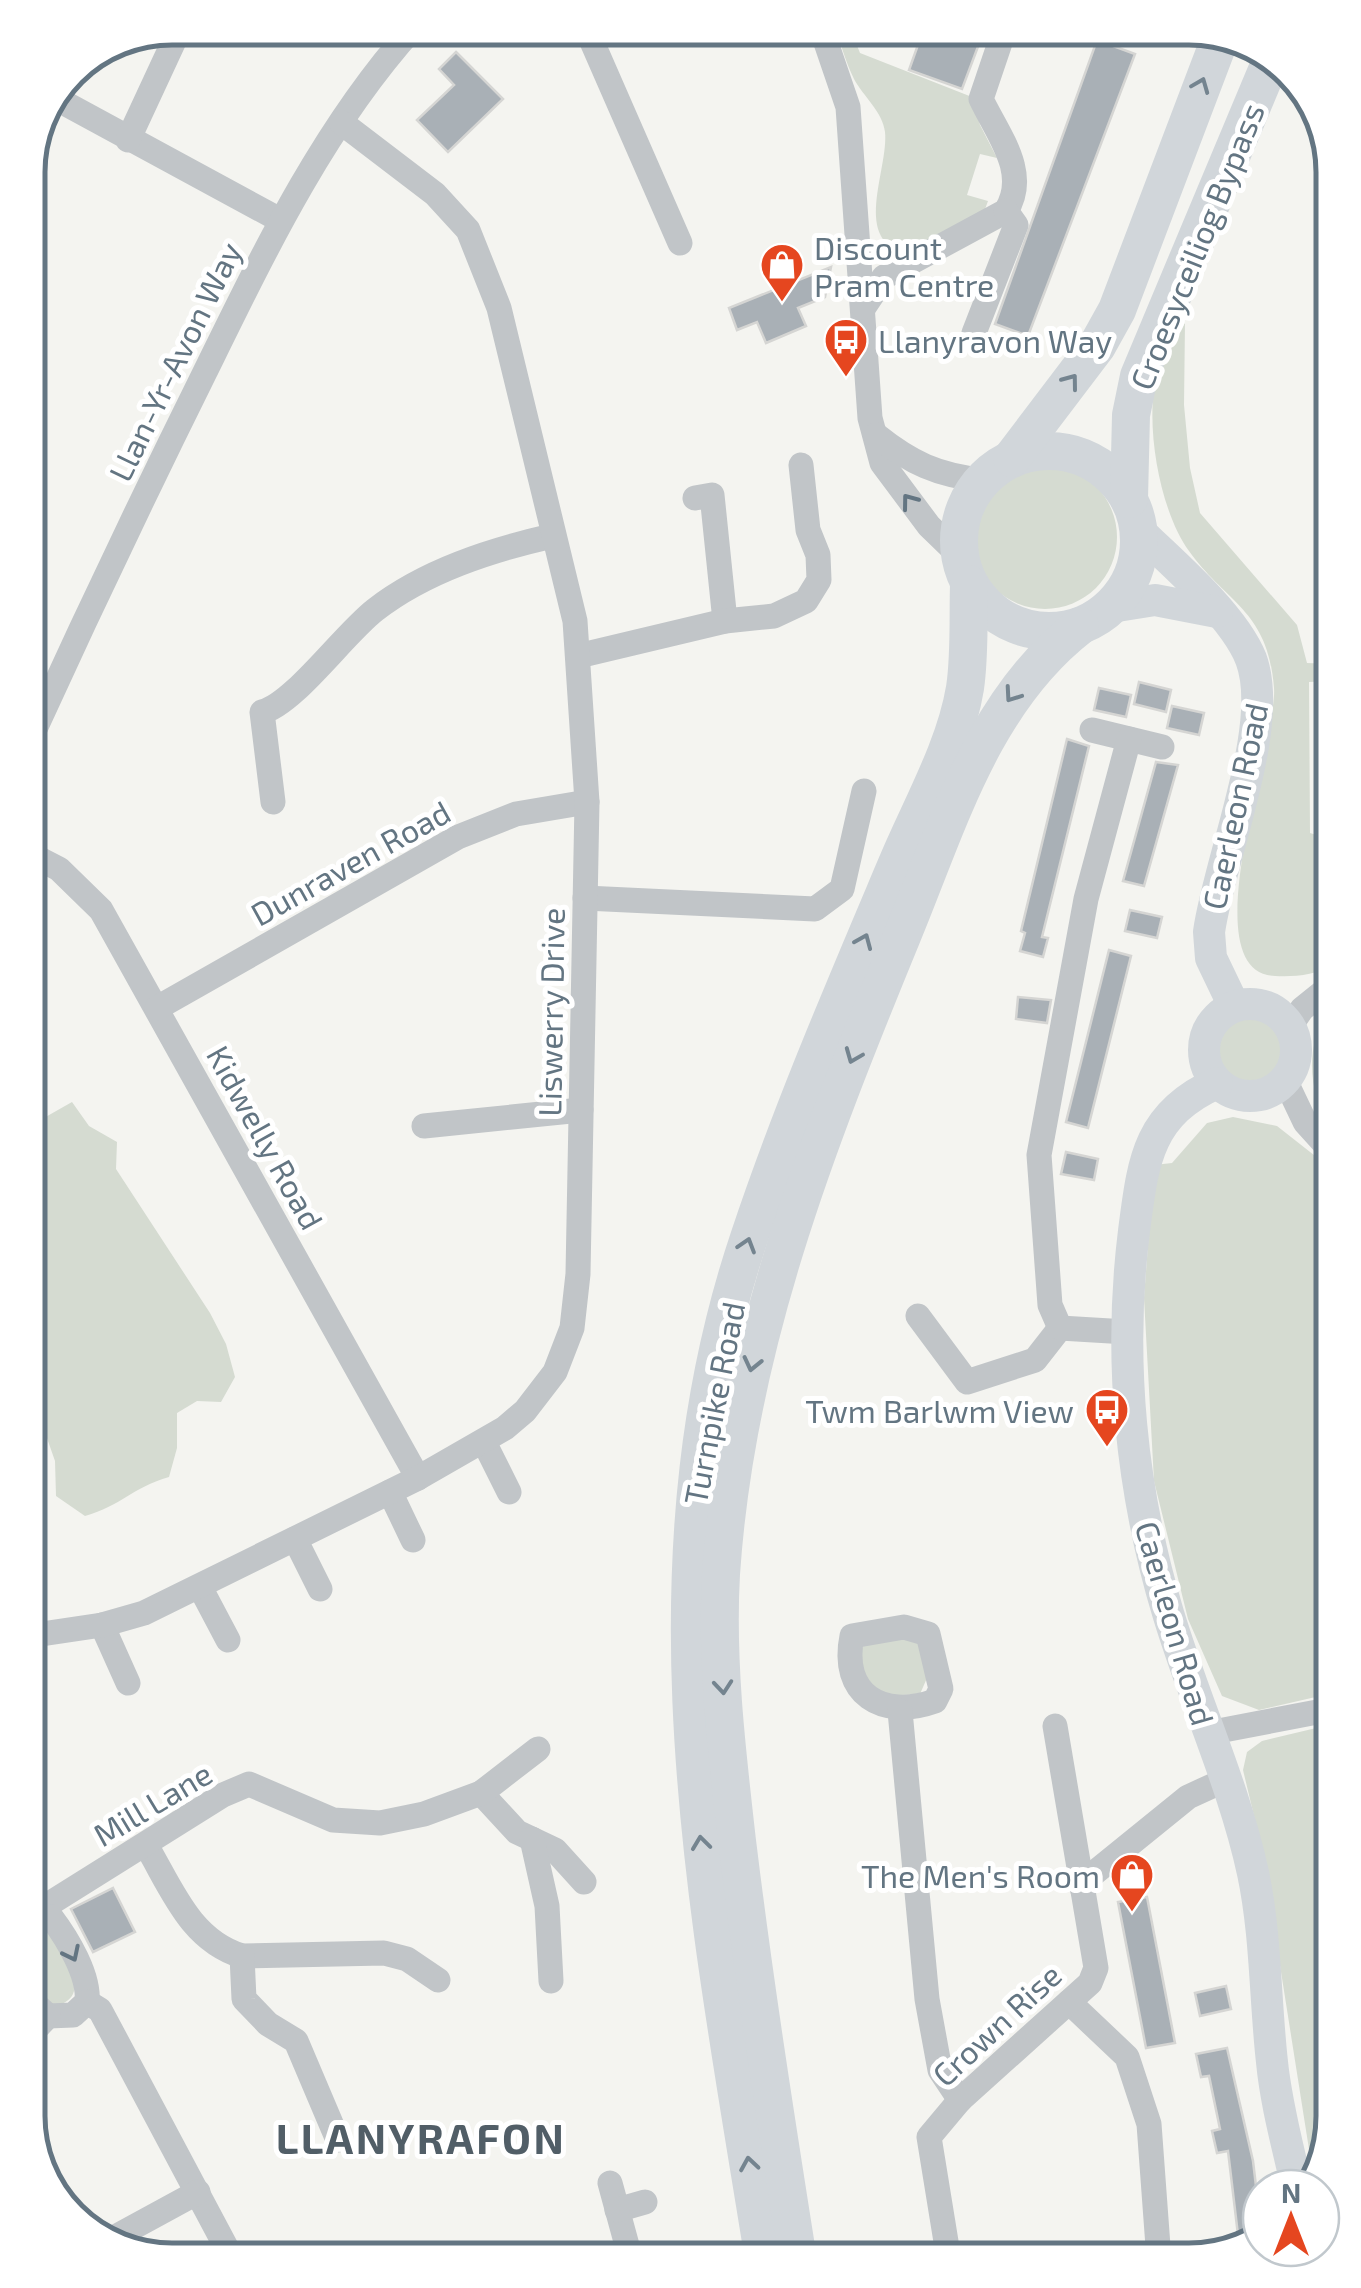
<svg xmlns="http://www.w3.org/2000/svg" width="1361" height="2288" viewBox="0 0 1361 2288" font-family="'Exo 2',sans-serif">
<rect width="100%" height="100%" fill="#f4f4f0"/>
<g fill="#d5dbd1">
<path d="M835,28H850L860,53L972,97L980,125L997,158L980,154L967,195L988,201L984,212L909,253C850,244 889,169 885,132C883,112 863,96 854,79C846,63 841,44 835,28Z"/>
<path d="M1185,323L1184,405L1190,468L1200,513L1297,625L1307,663L1333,664V681L1309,682L1310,833L1333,840V965C1316,975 1295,977 1275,976C1189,972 1278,738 1274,688C1268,610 1227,604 1189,551C1158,509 1141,410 1161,361C1166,348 1178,335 1185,323Z"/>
<circle cx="1045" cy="537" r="72"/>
<path d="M1333,1010V1129C1308,1098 1302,1039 1333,1010Z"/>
<circle cx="1250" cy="1049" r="33"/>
<path d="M72,1102L89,1126L117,1142L116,1169L210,1313L226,1344L235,1377L221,1402L197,1401L177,1413V1448L169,1477C133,1487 121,1506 85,1516L56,1496L55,1461L28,1384V1127Z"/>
<path d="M1233,1117L1277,1126L1333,1170V1693L1259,1710L1222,1696L1188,1619L1154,1481L1144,1298L1154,1165L1172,1163L1207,1123Z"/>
<path d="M917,1638L927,1678L920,1694L885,1696L859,1674L858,1658L865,1641Z"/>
<path d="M1333,1724V2116L1314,2181L1261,1845L1243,1770L1247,1752L1262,1741Z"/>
<path d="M40,1918C54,1942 101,1996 55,2006C23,1985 28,1954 28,1919Z"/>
</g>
<g fill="#a9b0b6" stroke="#d5d5d3" stroke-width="2.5">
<path d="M924,28H985L962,89L909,70Z"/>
<path d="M1097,40L1135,54L1028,336L995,324Z"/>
<path d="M456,52L503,99L448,152L417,120L454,85L439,69Z"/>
<path d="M831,267L825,297L798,308L806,326L766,343L757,322L737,330L729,308Z"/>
<path d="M1139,682L1171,690L1166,712L1134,704Z"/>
<path d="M1099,688L1131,695L1126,717L1094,710Z"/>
<path d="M1172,706L1204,713L1199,735L1167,728Z"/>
<path d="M1067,739L1089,746L1042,937L1048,938L1043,957L1020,951L1025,933L1021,931Z"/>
<path d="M1156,762L1178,765L1144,886L1123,881Z"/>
<path d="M1130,910L1162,917L1157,938L1125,931Z"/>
<path d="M1109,950L1131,956L1088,1128L1066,1122Z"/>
<path d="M1018,997L1051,1000L1047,1023L1016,1019Z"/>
<path d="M1066,1152L1098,1159L1094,1180L1061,1174Z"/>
<path d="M113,1888L135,1932L93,1952L71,1909Z"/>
<path d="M1147,1897L1175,2043L1146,2048L1118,1902Z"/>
<path d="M1226,1986L1231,2009L1200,2016L1195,1993Z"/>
<path d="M1227,2048L1253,2161L1261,2228V2238L1246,2247L1244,2234L1238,2235L1228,2151L1217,2153L1212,2131L1220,2129L1209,2076L1201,2077L1196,2054Z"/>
</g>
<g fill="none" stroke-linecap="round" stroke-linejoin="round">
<g stroke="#c1c5c8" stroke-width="25">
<path d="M586,28L680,243"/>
<path d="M821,28L848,107L870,418L882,463L929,526L960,556"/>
<path d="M57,99L280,220"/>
<path d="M128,140L180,28"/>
<path d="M864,307L884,277L1006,211C1030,173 998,135 981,99L1005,28"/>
<path d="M974,333L1016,225L1006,211"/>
<path d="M876,435C911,463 937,475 982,480"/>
<path d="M695,498L712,495L725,621"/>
<path d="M578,656L725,621L774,616L806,601L819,580L818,555L808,530L801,465"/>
<path d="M1092,730L1162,747"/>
<path d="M28,744C85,619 144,495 205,372C264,252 323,128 413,28"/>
<path d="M273,802L262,712C294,704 343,635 375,610C425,571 491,550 552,536"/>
<path d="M28,853L59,869L101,910L418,1478"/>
<path d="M585,898L815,909L842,889L864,791"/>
<path d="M157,1008L458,837L516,814L587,802"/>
<path d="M1289,1028L1302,1009L1333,984"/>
<path d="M1285,1080L1305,1122L1333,1153"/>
<path d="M424,1126L581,1110"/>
<path d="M918,1316L967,1382L1035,1360L1060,1328"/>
<path d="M1127,1332L1060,1328L1050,1305L1039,1155L1086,899L1129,739"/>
<path d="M484,1442L509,1492"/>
<path d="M390,1492L413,1540"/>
<path d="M295,1539L320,1589"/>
<path d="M200,1587L228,1640"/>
<path d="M102,1625L128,1683"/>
<path d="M904,1627L928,1634L941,1689L935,1701C882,1720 840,1694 852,1636Z"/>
<path d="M28,1636L102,1625L144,1613L418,1478L505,1428L525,1411L555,1372L572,1328L578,1274L587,802L575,621L499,308L468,230L435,194L342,123"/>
<path d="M900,1711L927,1999L940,2070L960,2100"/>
<path d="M1055,1726L1083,1891"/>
<path d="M1208,1733L1333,1709"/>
<path d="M481,1793L517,1832L555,1850L584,1882"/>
<path d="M532,1839L547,1906L551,1981"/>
<path d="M146,1845C172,1889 190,1940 242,1956L384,1953L407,1959L438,1980"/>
<path d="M41,1913L49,1904L223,1795L249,1784L333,1820L380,1823L424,1814L481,1793L538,1749"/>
<path d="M242,1956L244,1999L268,2024L296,2041L338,2140"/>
<path d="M28,1988L36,2005L48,2016L73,2015L87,2002C90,1976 67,1938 51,1917L28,1914"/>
<path d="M87,2002L100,2010L233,2260"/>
<path d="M1069,2002L1127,2057L1149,2124L1159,2260"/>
<path d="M28,2037L48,2016"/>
<path d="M610,2183L631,2260"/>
<path d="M617,2210L645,2202"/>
<path d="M108,2241L198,2192"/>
<path d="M949,2260L929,2137L960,2100L1090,1983L1096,1968L1083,1891L1093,1874L1188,1797L1223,1781"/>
</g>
<g stroke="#d1d6da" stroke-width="32">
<path d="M1139,531C1173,563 1234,616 1251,659C1276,726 1219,859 1209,932L1211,958L1234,1006"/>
<path d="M1111,607L1155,600L1217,612"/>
<circle cx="1250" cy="1050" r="46"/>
<path d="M1217,1083C1147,1114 1143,1162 1134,1231C1118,1359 1131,1490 1168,1613C1194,1700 1234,1785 1253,1873C1266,1934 1265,2000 1272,2062C1276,2104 1288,2147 1297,2188"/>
</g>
<g stroke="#d1d6da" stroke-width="38">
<circle cx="1049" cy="541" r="90"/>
<path d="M1012,458L1097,346L1117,310L1221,36"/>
<path d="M1129,499L1131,415L1139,376L1273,56"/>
<path d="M764,2260C710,1921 636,1574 749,1238C791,1112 844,989 896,866C919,810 955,749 965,688C970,655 968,618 969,584"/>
<path d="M798,2260C776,2121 754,1981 737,1841C727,1753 716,1662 721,1574C736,1348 817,1143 902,936C948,825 982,702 1080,626"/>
</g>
</g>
<defs><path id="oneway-chevron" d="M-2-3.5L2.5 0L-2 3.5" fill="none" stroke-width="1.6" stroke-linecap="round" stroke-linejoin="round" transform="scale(2.5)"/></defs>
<g stroke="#74848f">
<use href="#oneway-chevron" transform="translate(1201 85) rotate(-68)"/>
<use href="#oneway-chevron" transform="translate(1071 381) rotate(-53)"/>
<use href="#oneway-chevron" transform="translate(1012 695) rotate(125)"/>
<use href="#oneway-chevron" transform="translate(864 941) rotate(-67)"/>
<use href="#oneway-chevron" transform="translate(853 1056) rotate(112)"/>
<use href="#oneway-chevron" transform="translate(747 1245) rotate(-73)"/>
<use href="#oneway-chevron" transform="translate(752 1364) rotate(103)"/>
<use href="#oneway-chevron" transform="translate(723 1687) rotate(85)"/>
<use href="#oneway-chevron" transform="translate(701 1843) rotate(-97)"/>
<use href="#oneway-chevron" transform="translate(749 2164) rotate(-99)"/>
</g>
<g stroke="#637582">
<use href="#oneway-chevron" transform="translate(909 501) rotate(-127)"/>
<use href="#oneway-chevron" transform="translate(72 1954) rotate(64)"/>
</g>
<defs>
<symbol id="shop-pin" viewBox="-11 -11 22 30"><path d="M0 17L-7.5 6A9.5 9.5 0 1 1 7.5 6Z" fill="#e5461f" stroke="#fff"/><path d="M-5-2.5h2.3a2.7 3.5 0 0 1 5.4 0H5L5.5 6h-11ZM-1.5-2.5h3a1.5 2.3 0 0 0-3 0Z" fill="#fff"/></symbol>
<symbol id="bus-pin" viewBox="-11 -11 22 30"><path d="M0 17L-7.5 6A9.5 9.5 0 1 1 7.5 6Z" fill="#e5461f" stroke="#fff"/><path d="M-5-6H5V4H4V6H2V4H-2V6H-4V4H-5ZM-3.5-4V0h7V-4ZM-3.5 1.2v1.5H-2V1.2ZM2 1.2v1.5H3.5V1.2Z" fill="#fff"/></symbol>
</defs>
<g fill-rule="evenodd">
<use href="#shop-pin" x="757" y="240" width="50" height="68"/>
<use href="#bus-pin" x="821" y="315" width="50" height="68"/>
<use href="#bus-pin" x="1082" y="1385" width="50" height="68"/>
<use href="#shop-pin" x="1107" y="1850" width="50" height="68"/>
</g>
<g text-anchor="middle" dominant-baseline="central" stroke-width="10" stroke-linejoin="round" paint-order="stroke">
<g font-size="32" fill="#637582" stroke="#fff">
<text transform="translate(1196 246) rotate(-68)">Croesyceiliog Bypass</text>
<text transform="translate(174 361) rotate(-64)">Llan-Yr-Avon Way</text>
<text transform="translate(1234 806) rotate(-78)">Caerleon Road</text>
<text transform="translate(350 862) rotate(-29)">Dunraven Road</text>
<text transform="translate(550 1012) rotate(-89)">Liswerry Drive</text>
<text transform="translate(266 1137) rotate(61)">Kidwelly Road</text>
<text transform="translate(713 1403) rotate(-79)">Turnpike Road</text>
<text transform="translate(1176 1623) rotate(74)">Caerleon Road</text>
<text transform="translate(152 1803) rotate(-31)">Mill Lane</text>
<text transform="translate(996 2024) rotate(-43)">Crown Rise</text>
</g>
<g font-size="32" fill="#637582" stroke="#fff" text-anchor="start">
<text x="814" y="247">Discount<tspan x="814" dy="37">Pram Centre</tspan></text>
<text x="878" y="340">Llanyravon Way</text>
<text x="1074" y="1410" text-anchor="end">Twm Barlwm View</text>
<text x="1100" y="1875" text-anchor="end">The Men's Room</text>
</g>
<g font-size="42" font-weight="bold" letter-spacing="2.5" fill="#515e67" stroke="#fff">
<text x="421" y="2137">LLANYRAFON</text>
</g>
</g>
<path d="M0 0H1361V2288H0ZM172 45H1189A127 127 0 0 1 1316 172V2116A127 127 0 0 1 1189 2243H172A127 127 0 0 1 45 2116V172A127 127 0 0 1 172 45Z" fill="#fff" fill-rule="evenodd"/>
<path fill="none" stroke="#637582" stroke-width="5" d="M172 45H1189A127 127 0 0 1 1316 172V2116A127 127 0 0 1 1189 2243H172A127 127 0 0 1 45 2116V172A127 127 0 0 1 172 45Z"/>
<g transform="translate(1291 2218)"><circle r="48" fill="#ffffff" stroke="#c1c8cd" stroke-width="2.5"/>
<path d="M0-8L18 38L0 25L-18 38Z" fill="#e5461f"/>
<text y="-15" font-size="28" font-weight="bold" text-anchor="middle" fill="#637582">N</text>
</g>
</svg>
